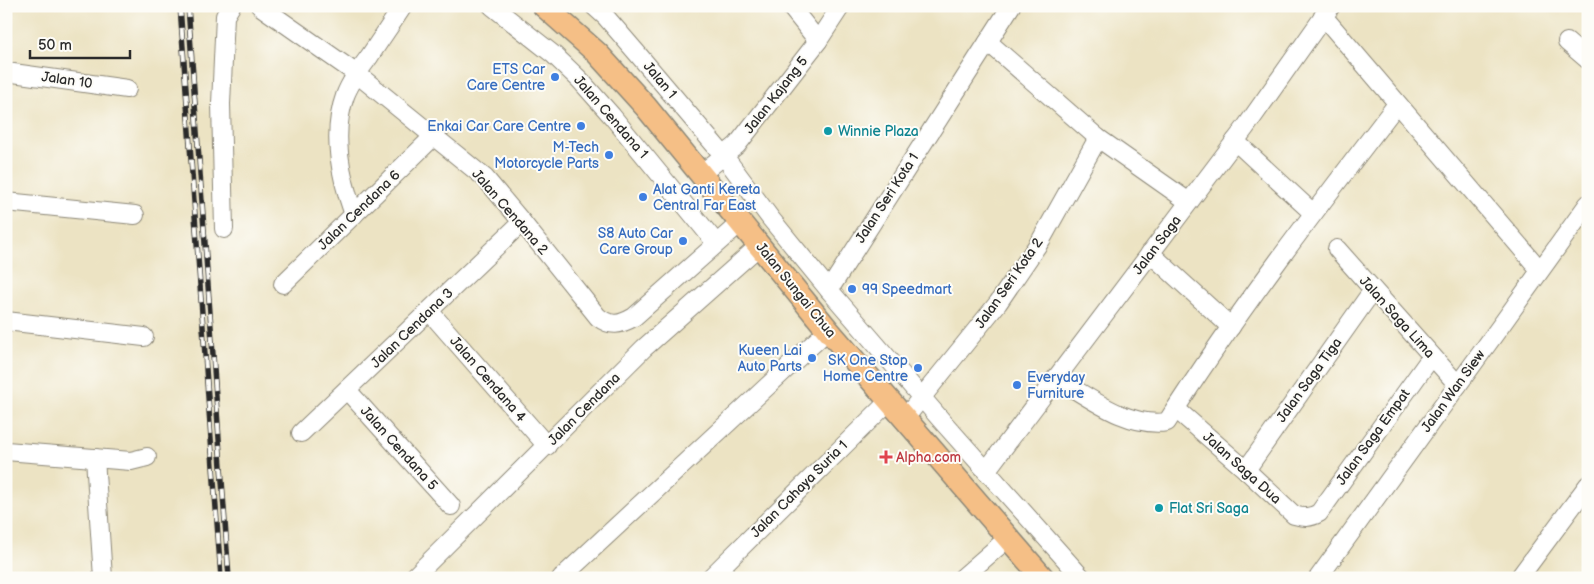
<svg xmlns="http://www.w3.org/2000/svg" width="1594" height="584" viewBox="0 0 1594 584" font-family="'Balsamiq Sans',sans-serif">
<rect width="100%" height="100%" fill="#fdfcf7"/>
<filter id="ink" filterUnits="userSpaceOnUse"><feTurbulence type="fractalNoise" baseFrequency=".02" numOctaves="2"/><feDisplacementMap in="SourceGraphic" scale="10" xChannelSelector="R" yChannelSelector="G"/><feConvolveMatrix kernelMatrix="1 2 1 2 8 2 1 2 1" color-interpolation-filters="sRGB"/></filter>
<filter id="wash" filterUnits="userSpaceOnUse"><feTurbulence type="fractalNoise" baseFrequency=".0096" numOctaves="4" result="noise"/><feDisplacementMap in="SourceGraphic" scale="20" xChannelSelector="R" yChannelSelector="G"/><feGaussianBlur stdDeviation="1.12" result="paint"/><feColorMatrix in="noise" values="0 0 0 0 0 0 0 0 0 0 0 0 0 0 0 0 0 1.4 0 .05"/><feComposite in="paint" operator="in"/></filter>
<g filter="url(#wash)">
<rect width="100%" height="100%" fill="#ece3c3"/>
</g>
<g filter="url(#ink)">
<g fill="none" stroke-linecap="round" stroke-linejoin="round">
<defs>
<g id="minor">
<path d="M260,6L357,74L485,178L522,222L598,317C611,327 620,325 634,317L740,223"/>
<path d="M492,6L554,55L580,80L612,116L716,243"/>
<path d="M594,6L605,16L636,52L724,156L771,219L829,290L942,421L1082,578"/>
<path d="M790,6L818,41"/>
<path d="M1323,16L1540,270"/>
<path d="M988,42L1098,138L1189,202"/>
<path d="M1567,42L1588,60"/>
<path d="M6,72L127,89"/>
<path d="M1235,141L1313,213"/>
<path d="M701,174L737,145L818,41L841,6"/>
<path d="M6,202L135,215"/>
<path d="M354,215C341,178 331,135 345,96C350,82 360,69 369,57C380,40 392,23 403,6"/>
<path d="M224,229L221,104L225,16L231,6"/>
<path d="M1337,249L1458,385"/>
<path d="M1150,253L1231,327"/>
<path d="M283,284L434,136"/>
<path d="M829,290L1011,6"/>
<path d="M430,312L547,446"/>
<path d="M6,321L144,337"/>
<path d="M1056,378C1089,397 1127,428 1167,422C1237,312 1317,208 1397,104"/>
<path d="M347,390L451,506"/>
<path d="M1176,409L1246,470L1294,515C1304,518 1310,518 1319,513L1432,356"/>
<path d="M905,418L998,303L1041,240L1098,138"/>
<path d="M301,433L522,222"/>
<path d="M6,451L131,461L147,457"/>
<path d="M95,458L103,578"/>
<path d="M1246,470L1373,290"/>
<path d="M986,471L1245,128L1331,6"/>
<path d="M413,578L644,348L759,246"/>
<path d="M561,578L828,330"/>
<path d="M710,578L889,401"/>
<path d="M962,578L1008,538"/>
<path d="M1318,578L1502,324L1588,204"/>
<path d="M1519,578L1588,485"/>
</g>
<path id="major" d="M544,6L597,53L646,107L828,330L1043,578"/>
</defs>
<use href="#minor" stroke="#8c8777" stroke-width="20"/>
<use href="#major" stroke="#8c8777" stroke-width="25"/>
<use href="#minor" stroke="#fff" stroke-width="18"/>
<use href="#major" stroke="#f5bf86" stroke-width="22"/>
<defs>
<g id="rail">
<path d="M180,6L221,578"/>
<path d="M188,6L229,578"/>
</g>
</defs>
<use href="#rail" stroke="#2b2b2b" stroke-width="5.5"/>
<use href="#rail" stroke="#fdfcf7" stroke-width="4" stroke-dasharray="11" stroke-linecap="butt"/>
</g>
</g>
<g fill="#3f7fe0" stroke="#fdfcf7" stroke-width="2">
<circle cx="555" cy="77" r="5"/>
<circle cx="581" cy="126" r="5"/>
<circle cx="609" cy="155" r="5"/>
<circle cx="643" cy="197" r="5"/>
<circle cx="683" cy="241" r="5"/>
<circle cx="852" cy="289" r="5"/>
<circle cx="812" cy="358" r="5"/>
<circle cx="918" cy="368" r="5"/>
<circle cx="1017" cy="385" r="5"/>
</g>
<g fill="#0f9aa8" stroke="#fdfcf7" stroke-width="2">
<circle cx="828" cy="131" r="5"/>
<circle cx="1159" cy="508" r="5"/>
</g>
<path fill="#e0444e" stroke="#fdfcf7" stroke-width="2" d="M883.5 449.5h5v5h5v5h-5v5h-5v-5h-5v-5h5z"/>
<g text-anchor="middle" dominant-baseline="central" stroke-width="4" stroke-linejoin="round" paint-order="stroke">
<g font-size="14" fill="#366cbe" stroke="#fdfcf7" text-anchor="end">
<text x="545" y="69">ETS Car<tspan x="545" dy="16">Care Centre</tspan></text>
<text x="571" y="126">Enkai Car Care Centre</text>
<text x="599" y="147">M-Tech<tspan x="599" dy="16">Motorcycle Parts</tspan></text>
<text x="653" y="189" text-anchor="start">Alat Ganti Kereta<tspan x="653" dy="16">Central Far East</tspan></text>
<text x="673" y="233">S8 Auto Car<tspan x="673" dy="16">Care Group</tspan></text>
<text x="862" y="289" text-anchor="start">99 Speedmart</text>
<text x="802" y="350">Kueen Lai<tspan x="802" dy="16">Auto Parts</tspan></text>
<text x="908" y="360">SK One Stop<tspan x="908" dy="16">Home Centre</tspan></text>
<text x="1027" y="377" text-anchor="start">Everyday<tspan x="1027" dy="16">Furniture</tspan></text>
</g>
<g font-size="14" fill="#2b2b2b" stroke="#fdfcf7">
<text transform="translate(67 80) rotate(8)">Jalan 10</text>
<text transform="translate(660 80) rotate(50)">Jalan 1</text>
<text transform="translate(776 95) rotate(-52)">Jalan Kajang 5</text>
<text transform="translate(611 117) rotate(49)">Jalan Cendana 1</text>
<text transform="translate(887 198) rotate(-57)">Jalan Seri Kota 1</text>
<text transform="translate(359 210) rotate(-44)">Jalan Cendana 6</text>
<text transform="translate(510 212) rotate(49)">Jalan Cendana 2</text>
<text transform="translate(1157 245) rotate(-53)">Jalan Saga</text>
<text transform="translate(1009 283) rotate(-55)">Jalan Seri Kota 2</text>
<text transform="translate(796 290) rotate(51)">Jalan Sungai Chua</text>
<text transform="translate(1397 317) rotate(48)">Jalan Saga Lima</text>
<text transform="translate(412 328) rotate(-44)">Jalan Cendana 3</text>
<text transform="translate(488 379) rotate(49)">Jalan Cendana 4</text>
<text transform="translate(1309 380) rotate(-54)">Jalan Saga Tiga</text>
<text transform="translate(1453 391) rotate(-54)">Jalan Wan Siew</text>
<text transform="translate(584 409) rotate(-45)">Jalan Cendana</text>
<text transform="translate(1373 437) rotate(-54)">Jalan Saga Empat</text>
<text transform="translate(399 448) rotate(48)">Jalan Cendana 5</text>
<text transform="translate(1242 468) rotate(42)">Jalan Saga Dua</text>
<text transform="translate(799 489) rotate(-45)">Jalan Cahaya Suria 1</text>
</g>
<g font-size="14" fill="#0d838f" stroke="#fdfcf7" text-anchor="start">
<text x="838" y="131">Winnie Plaza</text>
<text x="1169" y="508">Flat Sri Saga</text>
</g>
<g font-size="14" fill="#be3a42" stroke="#fdfcf7" text-anchor="start">
<text x="896" y="457">Alpha.com</text>
</g>
</g>
<rect width="1594" height="584" fill="none" stroke="#fdfcf7" stroke-width="25"/>
<path d="M30 50v8h100v-8" fill="none" stroke="#2b2b2b" stroke-width="2.5"/>
<text x="38" y="50" font-size="15" fill="#2b2b2b" stroke="#fdfcf7" stroke-width="4" paint-order="stroke">50 m</text>
</svg>
